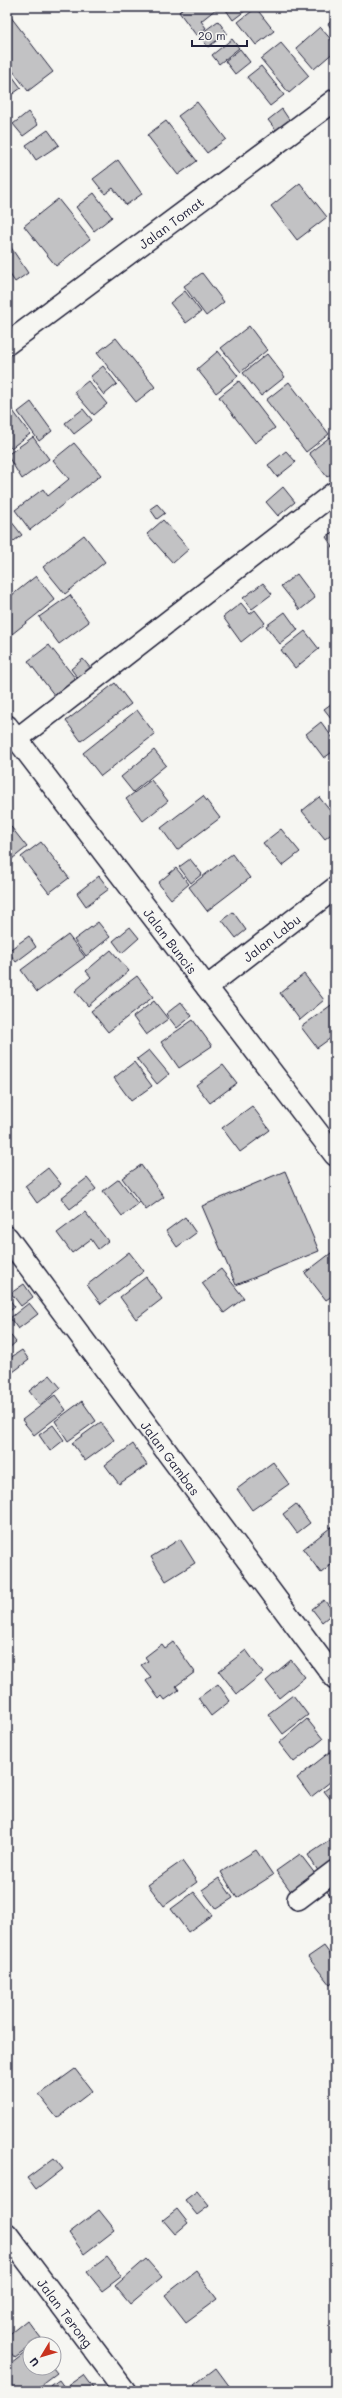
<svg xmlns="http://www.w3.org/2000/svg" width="342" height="2398" viewBox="0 0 342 2398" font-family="Mali,sans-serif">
<rect width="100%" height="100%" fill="#f6f6f2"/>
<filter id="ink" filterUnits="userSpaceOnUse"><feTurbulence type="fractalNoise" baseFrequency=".025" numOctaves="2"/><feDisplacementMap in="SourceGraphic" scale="8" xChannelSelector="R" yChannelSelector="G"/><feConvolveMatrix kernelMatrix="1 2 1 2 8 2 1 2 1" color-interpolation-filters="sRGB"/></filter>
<g filter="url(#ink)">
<g fill="#c2c2c4" stroke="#22223b">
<path d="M184,7H214L216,9L201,21L206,28L196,35L179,12Z"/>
<path d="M224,7H250L233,20Z"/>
<path d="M256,8L274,31L256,45L238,22Z"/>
<path d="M7,12L53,72L28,91L7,63Z"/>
<path d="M335,18V33L328,24Z"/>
<path d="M218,21L227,33L208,47L199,35Z"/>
<path d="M320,27L335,44V51L314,69L296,48Z"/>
<path d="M232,39L239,48L219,64L212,55Z"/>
<path d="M281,43L309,76L289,93L261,59Z"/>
<path d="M240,49L250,62L235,74L225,61Z"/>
<path d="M261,66L284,95L270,106L247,77Z"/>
<path d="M10,73L21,88L7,98V75Z"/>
<path d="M197,102L226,139L207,153L178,116Z"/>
<path d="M282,109L292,124L279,134L268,120Z"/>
<path d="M28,112L38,125L23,136L13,124Z"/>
<path d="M166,121L197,161L178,175L147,135Z"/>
<path d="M48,130L59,145L36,160L26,145Z"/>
<path d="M118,160L142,194L126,205L113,188L105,194L93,179Z"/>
<path d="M300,183L327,217L297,240L271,206Z"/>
<path d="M94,193L112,217L94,231L76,207Z"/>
<path d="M58,199L90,239L56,266L24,226Z"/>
<path d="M10,246L28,273L15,282L7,270V248Z"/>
<path d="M202,273L224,302L206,316L184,286Z"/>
<path d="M185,291L201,312L186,323L170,303Z"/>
<path d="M249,326L267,350L241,372L221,348Z"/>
<path d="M116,338L155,387L136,402L97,353Z"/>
<path d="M218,351L238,376L216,393L197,369Z"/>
<path d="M267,354L285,377L261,396L243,373Z"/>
<path d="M103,366L117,384L104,395L90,377Z"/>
<path d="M88,381L107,404L94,415L74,392Z"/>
<path d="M239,381L275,428L255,443L219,397Z"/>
<path d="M289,382L329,434L306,452L266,400Z"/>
<path d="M31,402L52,431L39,441L18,412Z"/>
<path d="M8,404L30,434L11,448L7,443Z"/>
<path d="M83,409L92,420L74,434L65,423Z"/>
<path d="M33,437L49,459L22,479L7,455Z"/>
<path d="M330,437L335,444V471L327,477L309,453Z"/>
<path d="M74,443L101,475L30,530L15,510L43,489L48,496L69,479L53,460Z"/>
<path d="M286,451L296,462L277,477L268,465Z"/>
<path d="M283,487L295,502L278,516L266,502Z"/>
<path d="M157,504L165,513L157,519L150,509Z"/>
<path d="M7,516L22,535L7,546Z"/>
<path d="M163,520L189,549L173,563L147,534Z"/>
<path d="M335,530V550L326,537Z"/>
<path d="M84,535L105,562L65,594L43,567Z"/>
<path d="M297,574L315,598L300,610L281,586Z"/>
<path d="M36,576L55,600L7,638V599Z"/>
<path d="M263,583L272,594L252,609L243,598Z"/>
<path d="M70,595L89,622L59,644L39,617Z"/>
<path d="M241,603L250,614L255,610L265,623L241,642L223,617Z"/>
<path d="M285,612L298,630L280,644L266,626Z"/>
<path d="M305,631L319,649L295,668L281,650Z"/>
<path d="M49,645L79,683L58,700L28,661Z"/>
<path d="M83,659L96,675L83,685L71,669Z"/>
<path d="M115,683L131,704L81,741L66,721Z"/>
<path d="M335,701V723L324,709Z"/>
<path d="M137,710L155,734L101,776L83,753Z"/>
<path d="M321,722L335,741V750L324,758L306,734Z"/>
<path d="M154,750L166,765L133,792L121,777Z"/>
<path d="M151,780L168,801L143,821L126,799Z"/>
<path d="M203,796L220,818L177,850L161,828Z"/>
<path d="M319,797L335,817V831L325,839L302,811Z"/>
<path d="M8,823L27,847L7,863V824Z"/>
<path d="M281,829L300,852L282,866L263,843Z"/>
<path d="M41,842L69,878L49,893L21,857Z"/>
<path d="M232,854L250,878L207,911L189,887Z"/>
<path d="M190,859L202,874L191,883L179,867Z"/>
<path d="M176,868L189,884L171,899L158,883Z"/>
<path d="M99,876L109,889L86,906L77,893Z"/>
<path d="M233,912L246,930L236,938L222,920Z"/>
<path d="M98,922L110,937L86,956L74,940Z"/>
<path d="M130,927L139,938L122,953L113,941Z"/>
<path d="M68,935L85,957L37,992L21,970Z"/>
<path d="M29,936L36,947L16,962L8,951Z"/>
<path d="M111,950L129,971L88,1006L75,991L91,977L86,971Z"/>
<path d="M304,974L324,1000L300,1020L280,993Z"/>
<path d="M137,976L153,997L108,1032L91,1011Z"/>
<path d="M154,1001L168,1019L146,1035L133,1017Z"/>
<path d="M181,1002L192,1016L177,1028L166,1014Z"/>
<path d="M334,1003L335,1035L317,1048L301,1027Z"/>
<path d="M193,1020L212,1046L179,1068L161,1042Z"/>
<path d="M149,1050L169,1074L157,1084L137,1059Z"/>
<path d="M134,1062L152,1086L131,1101L114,1078Z"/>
<path d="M223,1065L237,1083L210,1103L196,1085Z"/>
<path d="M252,1106L270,1130L240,1152L222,1128Z"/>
<path d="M141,1165L164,1197L146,1210L122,1178Z"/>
<path d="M48,1168L61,1184L37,1203L25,1186Z"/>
<path d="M285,1171L319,1251L236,1285L202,1206Z"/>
<path d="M87,1178L96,1189L70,1209L61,1198Z"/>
<path d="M119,1179L138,1204L122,1216L103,1191Z"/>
<path d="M85,1212L108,1241L98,1249L91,1239L72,1253L57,1233Z"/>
<path d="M185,1217L196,1233L177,1247L166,1231Z"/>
<path d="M335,1250V1294L326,1300L305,1273Z"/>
<path d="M129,1252L144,1271L101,1304L87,1285Z"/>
<path d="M221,1269L244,1298L224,1313L202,1283Z"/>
<path d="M146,1277L162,1299L136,1319L120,1297Z"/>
<path d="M24,1284L33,1297L21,1306L11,1293Z"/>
<path d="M7,1296L15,1307L7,1313Z"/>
<path d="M29,1303L38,1314L18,1329L10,1318Z"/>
<path d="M7,1331L16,1342L7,1350Z"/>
<path d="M22,1350L29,1360L13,1372L7,1364V1360Z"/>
<path d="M50,1375L61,1388L40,1405L29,1391Z"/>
<path d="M55,1395L66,1410L34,1435L22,1420Z"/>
<path d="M82,1401L96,1421L68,1441L55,1421Z"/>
<path d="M101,1422L114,1440L85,1461L72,1443Z"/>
<path d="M53,1425L64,1440L50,1451L39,1435Z"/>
<path d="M133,1444L147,1465L119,1484L105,1465Z"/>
<path d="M273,1462L289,1484L252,1510L237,1489Z"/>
<path d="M296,1504L310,1523L297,1533L283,1514Z"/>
<path d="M335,1524V1562L321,1573L303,1549Z"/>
<path d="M180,1539L195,1563L166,1581L151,1557Z"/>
<path d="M324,1600L334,1612L322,1622L312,1609Z"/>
<path d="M173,1642L195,1672L176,1686L179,1690L165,1700L162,1696L159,1699L146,1681L151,1677L141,1665L148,1661L145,1657L162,1644L165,1648Z"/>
<path d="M246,1650L263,1673L237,1694L219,1671Z"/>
<path d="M291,1660L305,1677L279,1698L266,1681Z"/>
<path d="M218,1684L230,1701L211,1716L198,1698Z"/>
<path d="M293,1695L308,1715L283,1734L268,1714Z"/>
<path d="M307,1719L323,1739L294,1762L279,1743Z"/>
<path d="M335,1748V1778L311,1797L297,1778Z"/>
<path d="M335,1783V1805L324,1791Z"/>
<path d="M332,1839L335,1843V1869L322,1877L308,1855Z"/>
<path d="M256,1850L273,1875L237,1898L221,1872Z"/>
<path d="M300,1854L319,1879L295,1897L276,1871Z"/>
<path d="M182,1861L197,1882L164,1906L148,1885Z"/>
<path d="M335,1875V1902L322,1885Z"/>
<path d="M219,1878L233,1898L216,1909L202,1890Z"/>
<path d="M194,1892L212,1915L188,1932L171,1909Z"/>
<path d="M324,1946L335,1961V1981L330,1985L308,1957Z"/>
<path d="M75,2069L92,2091L57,2118L39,2095Z"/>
<path d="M54,2158L63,2169L36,2190L27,2178Z"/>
<path d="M197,2191L209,2206L197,2215L185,2200Z"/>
<path d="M177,2209L188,2223L175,2234L163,2220Z"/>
<path d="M99,2210L115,2230L84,2254L69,2233Z"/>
<path d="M107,2257L122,2276L102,2291L87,2272Z"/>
<path d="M146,2259L162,2277L130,2304L115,2286Z"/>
<path d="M196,2271L217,2299L186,2322L165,2295Z"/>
<path d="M27,2320L41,2338L30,2344V2347L15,2358L7,2348V2336Z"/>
<path d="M30,2349V2368H53L57,2373L33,2391H10L7,2387V2367Z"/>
<path d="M216,2368L230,2387L225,2391H199L194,2385Z"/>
<path d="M83,2375L95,2391H69L66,2387Z"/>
<path d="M59,2380L67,2391H46L45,2390Z"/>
</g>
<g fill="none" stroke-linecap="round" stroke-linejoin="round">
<defs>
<g id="minor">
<path id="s1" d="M7,344L335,100"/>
<path id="s2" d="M7,726L335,1155"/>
<path d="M17,739L335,492"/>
<path id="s3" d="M207,987L335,888"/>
<path id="s4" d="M7,1237L335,1678"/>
<path d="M298,1899L335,1871"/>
<path id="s5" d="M7,2234L125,2391"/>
</g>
</defs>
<use href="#minor" stroke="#22223b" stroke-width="24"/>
<use href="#minor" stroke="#f6f6f2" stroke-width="21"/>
</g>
</g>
<g text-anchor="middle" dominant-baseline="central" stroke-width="3" stroke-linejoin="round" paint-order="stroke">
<g font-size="13" fill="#22223b" stroke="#f6f6f2">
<text stroke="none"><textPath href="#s1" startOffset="204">Jalan Tomat</textPath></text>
<text stroke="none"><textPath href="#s3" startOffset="81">Jalan Labu</textPath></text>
<text stroke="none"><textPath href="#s2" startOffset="270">Jalan Buncis</textPath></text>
<text stroke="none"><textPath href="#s4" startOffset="275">Jalan Gambas</textPath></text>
<text stroke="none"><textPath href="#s5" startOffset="98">Jalan Terong</textPath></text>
</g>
</g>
<rect width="342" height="2398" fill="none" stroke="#f6f6f2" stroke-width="24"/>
<rect x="12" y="12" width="318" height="2374" fill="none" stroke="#22223b" stroke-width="1.5" filter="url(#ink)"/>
<g transform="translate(42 2356) rotate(232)"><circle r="19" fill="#f6f6f2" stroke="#a1a1a9"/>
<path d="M0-3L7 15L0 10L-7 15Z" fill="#c8321e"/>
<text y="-6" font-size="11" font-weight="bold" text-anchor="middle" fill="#22223b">U</text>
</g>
<path d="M192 40v6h55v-6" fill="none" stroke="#22223b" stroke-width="2"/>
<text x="198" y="40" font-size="12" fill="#22223b" stroke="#f6f6f2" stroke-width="3" paint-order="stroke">20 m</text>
</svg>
